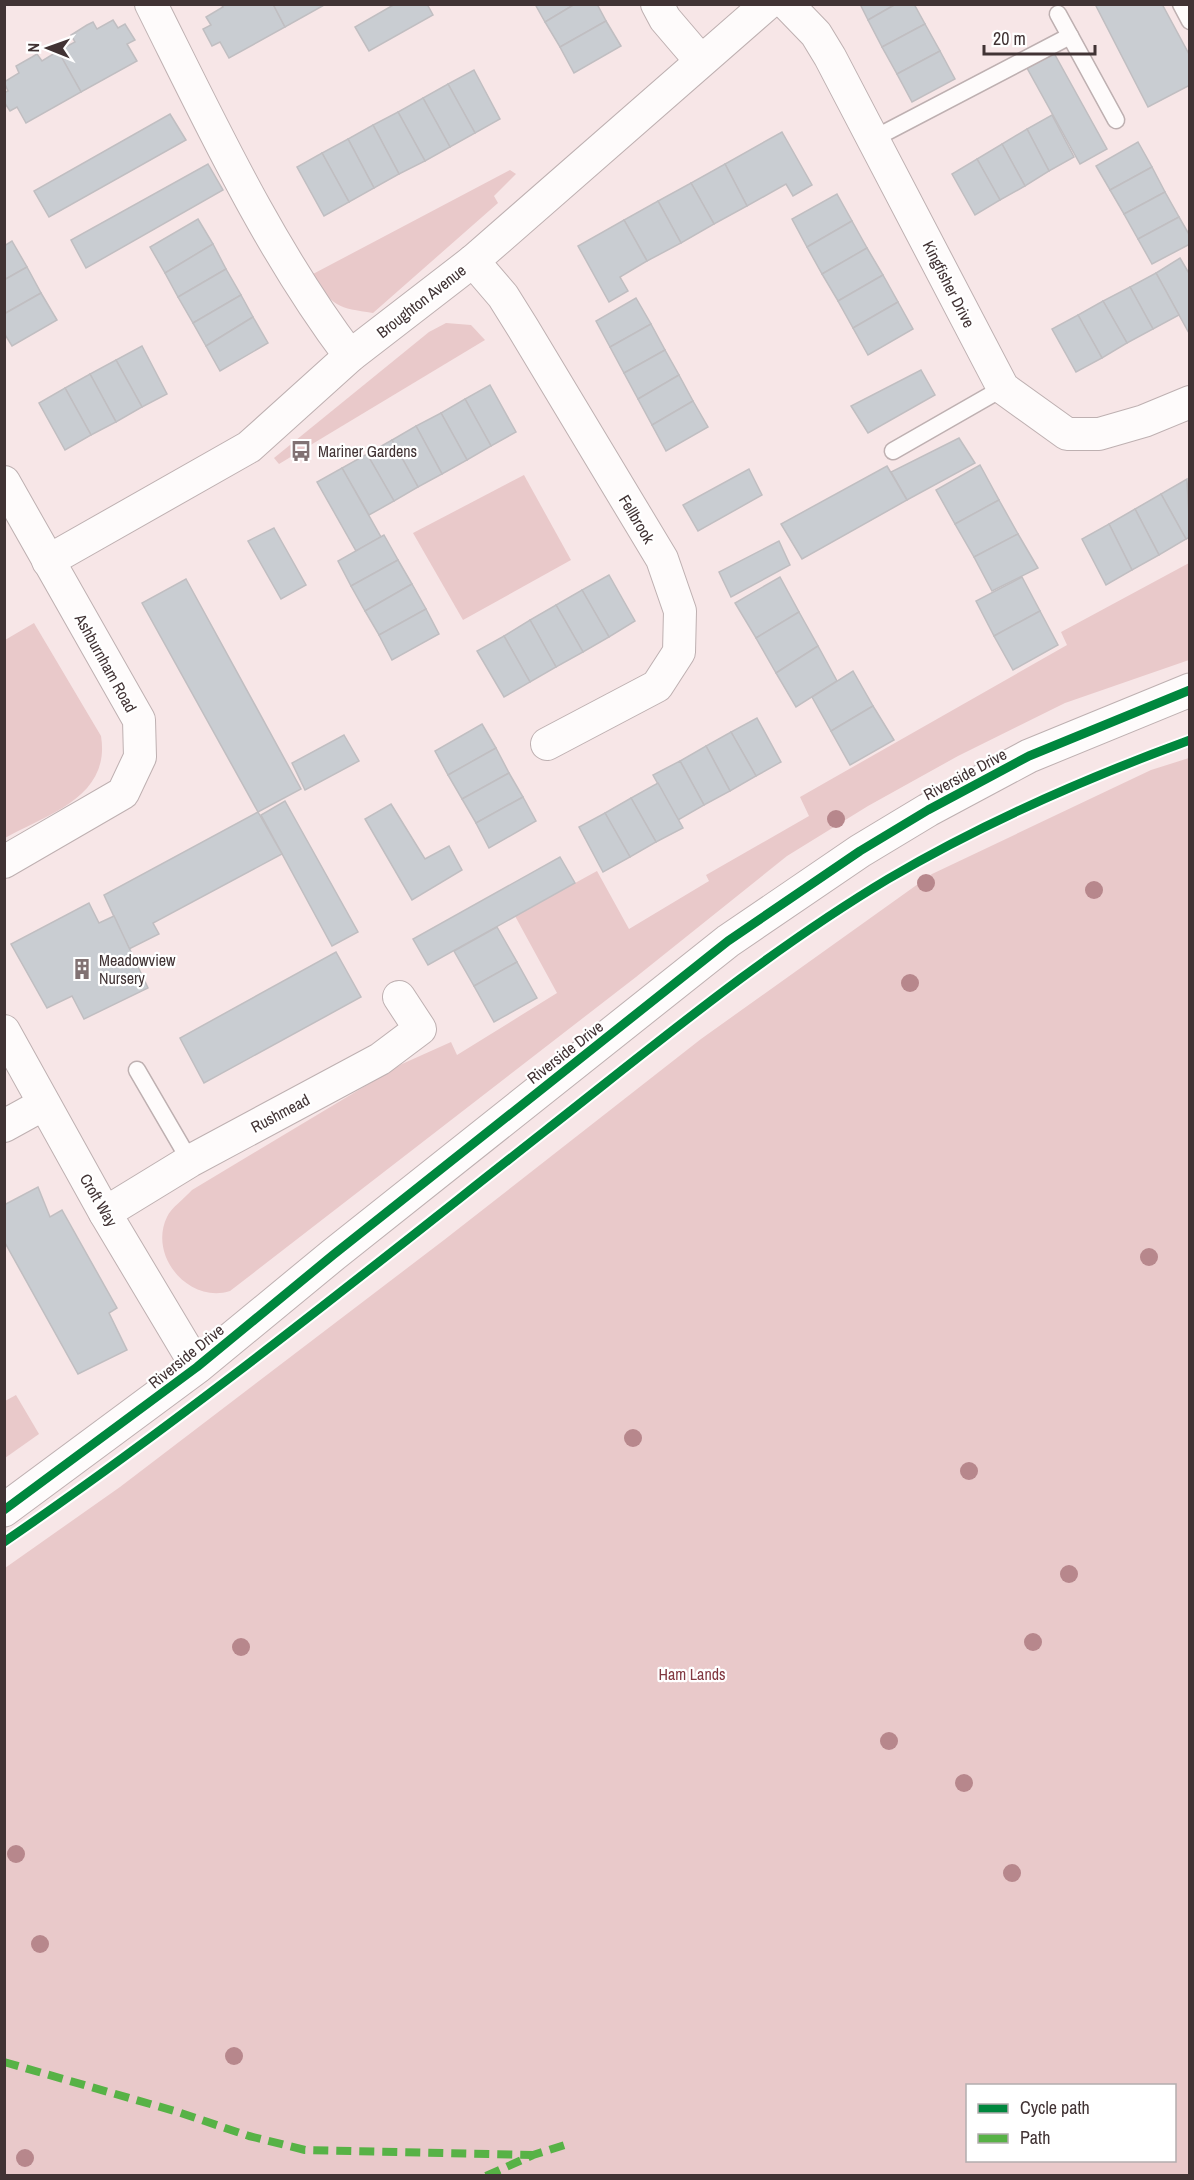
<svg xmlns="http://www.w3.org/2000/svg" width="1194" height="2180" viewBox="0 0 1194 2180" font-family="'Archivo Narrow',sans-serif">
<rect width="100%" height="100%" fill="#f7e6e7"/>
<g fill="#e9c9ca" fill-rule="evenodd">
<path d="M510,170L516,174L494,196L498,203L373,313C339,308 331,307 313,274Z"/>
<path d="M446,323L471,325L485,340L279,464L274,458L429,332Z"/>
<path d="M524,475L571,560L463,620L413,533Z"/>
<path d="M1189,563V660L1065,703L958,756L868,806L787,856L636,977L230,1291C189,1304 148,1256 167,1217C171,1208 185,1198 192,1190L402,1064L451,1042L457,1055L557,993L515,916L597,871L629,929L709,881L706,875L809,816L800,797L1067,645L1061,632Z"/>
<path d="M34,623L101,736C111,797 48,814 5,838V640Z"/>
<path d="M1189,758V2175H5V1568L120,1487L444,1240L701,1039L932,874L1151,770ZM968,2086H1174V2160H968Z"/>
<path d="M16,1395L39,1434L5,1458V1401Z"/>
</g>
<g fill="#c9cdd2" stroke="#c0bec1" stroke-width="1.5">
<path d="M221,4H273L285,27L229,58L220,42L212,46L203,29L211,25L206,17L223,7Z"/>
<path d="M273,4H326L285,27Z"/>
<path d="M395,4H427L433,15L369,51L355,27Z"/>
<path d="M535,4H575L545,22Z"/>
<path d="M575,4H597L606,21L560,47L545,22Z"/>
<path d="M860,4H896L868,20Z"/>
<path d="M896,4H914L925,24L882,47L868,20Z"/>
<path d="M1095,4H1162L1190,56V85L1148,107Z"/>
<path d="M113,20L118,28L125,24L135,40L127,44L137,61L81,92L58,51L75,42L71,35L87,25L93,22L97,29Z"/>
<path d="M606,21L621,46L574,73L560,47Z"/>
<path d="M925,24L940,51L897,74L882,47Z"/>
<path d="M58,51L81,92L26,123L17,107L10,111L4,102V93L8,91L4,82L19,73L16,66L32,57L37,54L42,61Z"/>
<path d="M940,51L955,79L912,102L897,74Z"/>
<path d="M1054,53L1107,149L1080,164L1027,68Z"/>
<path d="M474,70L500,119L475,133L448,84Z"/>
<path d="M448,84L475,133L450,147L423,98Z"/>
<path d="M423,98L450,147L425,161L398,112Z"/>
<path d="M398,112L425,161L399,174L373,125Z"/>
<path d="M170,114L186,140L49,217L34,191Z"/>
<path d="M1052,115L1074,157L1049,171L1027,129Z"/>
<path d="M373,125L399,174L374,188L348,139Z"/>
<path d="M1027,129L1049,171L1025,186L1002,144Z"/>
<path d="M782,132L812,185L793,196L786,184L747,206L725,164Z"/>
<path d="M348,139L374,188L349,202L322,153Z"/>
<path d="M1138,142L1152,167L1110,190L1096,166Z"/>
<path d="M1002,144L1025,186L1000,200L977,159Z"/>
<path d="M322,153L349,202L324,216L297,167Z"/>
<path d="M977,159L1000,200L975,215L952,174Z"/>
<path d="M208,164L223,190L86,268L71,240Z"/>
<path d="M725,164L747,206L714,224L691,183Z"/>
<path d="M1152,167L1165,192L1124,214L1110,190Z"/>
<path d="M691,183L714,224L681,243L658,201Z"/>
<path d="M1165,192L1179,217L1138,239L1124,214Z"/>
<path d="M837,194L852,221L807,247L792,219Z"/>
<path d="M658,201L681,243L647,261L624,220Z"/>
<path d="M1179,217L1190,236V244L1152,264L1138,239Z"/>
<path d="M198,219L213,244L165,273L150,247Z"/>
<path d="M624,220L647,261L620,277L628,291L609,302L578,246Z"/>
<path d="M852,221L867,248L822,274L807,247Z"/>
<path d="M12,241L27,267L4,280V246Z"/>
<path d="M213,244L226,269L178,297L165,273Z"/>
<path d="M867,248L883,275L838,301L822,274Z"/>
<path d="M1180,258L1190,275V335L1156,273Z"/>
<path d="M27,267L41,293L4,314V280Z"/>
<path d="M226,269L241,295L193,323L178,297Z"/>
<path d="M1156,273L1179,315L1153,329L1130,287Z"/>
<path d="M883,275L898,302L853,328L838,301Z"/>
<path d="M1130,287L1153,329L1127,343L1103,301Z"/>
<path d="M41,293L57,320L12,346L4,333V314Z"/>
<path d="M241,295L253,317L206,346L193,323Z"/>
<path d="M636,298L651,324L610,347L596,321Z"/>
<path d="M1103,301L1127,343L1102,358L1078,315Z"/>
<path d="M898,302L913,329L868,355L853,328Z"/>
<path d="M1078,315L1102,358L1076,372L1052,329Z"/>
<path d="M253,317L268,343L220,371L206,346Z"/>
<path d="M651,324L665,350L624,373L610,347Z"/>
<path d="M142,346L167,394L142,407L116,360Z"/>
<path d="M665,350L679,375L638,399L624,373Z"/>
<path d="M116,360L142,407L116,422L90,374Z"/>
<path d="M921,370L935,395L868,433L851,406Z"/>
<path d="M90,374L116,422L91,435L65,388Z"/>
<path d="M679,375L693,401L652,425L638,399Z"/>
<path d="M490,385L516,432L491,446L465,399Z"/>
<path d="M65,388L91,435L65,450L39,403Z"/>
<path d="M465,399L491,446L467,460L441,413Z"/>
<path d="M693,401L708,427L666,451L652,425Z"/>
<path d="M441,413L467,460L442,474L416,426Z"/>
<path d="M416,426L442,474L418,487L392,440Z"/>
<path d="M959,438L975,463L907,500L891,472Z"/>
<path d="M392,440L418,487L394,501L367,454Z"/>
<path d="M367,454L394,501L369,515L342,468Z"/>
<path d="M980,465L999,500L955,524L936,490Z"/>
<path d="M887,466L907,500L802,559L781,524Z"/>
<path d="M342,468L381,537L356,551L317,482Z"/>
<path d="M749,469L762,495L698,531L683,505Z"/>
<path d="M1187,479L1190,537L1186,539L1161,494Z"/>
<path d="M1161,494L1186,539L1159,555L1135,509Z"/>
<path d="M999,500L1018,534L974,557L955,524Z"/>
<path d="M1135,509L1159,555L1132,570L1109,524Z"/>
<path d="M1109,524L1132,570L1106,585L1082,539Z"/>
<path d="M274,528L306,585L281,599L248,541Z"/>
<path d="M1018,534L1038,568L992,591L974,557Z"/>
<path d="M384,535L398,560L351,586L338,561Z"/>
<path d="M779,541L790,565L731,597L719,572Z"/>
<path d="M398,560L412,584L365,611L351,586Z"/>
<path d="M609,575L635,621L609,637L582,590Z"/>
<path d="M780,577L799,612L756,638L735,603Z"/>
<path d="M1022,577L1040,611L994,636L976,601Z"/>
<path d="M186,579L301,789L258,812L142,603Z"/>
<path d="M412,584L426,609L379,635L365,611Z"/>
<path d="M582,590L609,637L583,652L556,605Z"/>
<path d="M556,605L583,652L556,667L530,620Z"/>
<path d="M426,609L439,634L392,660L379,635Z"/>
<path d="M1040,611L1058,645L1013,670L994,636Z"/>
<path d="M799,612L818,646L776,673L756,638Z"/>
<path d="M530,620L556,667L530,682L504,636Z"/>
<path d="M504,636L530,682L504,697L477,651Z"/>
<path d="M818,646L837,681L796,707L776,673Z"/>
<path d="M853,671L873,706L831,731L812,697Z"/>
<path d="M873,706L894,740L850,765L831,731Z"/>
<path d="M757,718L781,762L756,776L731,732Z"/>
<path d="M482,724L496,748L448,775L435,751Z"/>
<path d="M731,732L756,776L730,791L706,746Z"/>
<path d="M344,735L359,761L305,790L292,763Z"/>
<path d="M706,746L730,791L704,805L680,761Z"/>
<path d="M496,748L509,773L462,799L448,775Z"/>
<path d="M680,761L704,805L678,820L653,775Z"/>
<path d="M509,773L523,797L476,823L462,799Z"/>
<path d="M658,783L683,828L656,842L631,798Z"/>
<path d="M523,797L536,821L489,848L476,823Z"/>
<path d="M631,798L656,842L630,857L605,813Z"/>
<path d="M285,801L358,932L332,946L261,815Z"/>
<path d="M391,804L425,859L449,846L462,870L412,900L365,819Z"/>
<path d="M258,812L282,854L153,923L159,934L129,949L104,895Z"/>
<path d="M605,813L630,857L603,872L579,827Z"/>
<path d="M560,857L575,883L428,965L413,939Z"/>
<path d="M89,903L99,923L114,916L148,988L84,1019L72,996L47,1008L11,944Z"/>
<path d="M497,927L517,962L474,986L454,951Z"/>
<path d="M336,952L361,997L204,1083L180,1038Z"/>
<path d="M517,962L537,998L494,1022L474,986Z"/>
<path d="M38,1187L50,1217L62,1210L117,1308L109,1313L127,1350L78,1374L4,1241V1205Z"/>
</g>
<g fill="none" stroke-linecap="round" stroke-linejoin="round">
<defs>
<g id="service">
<path d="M1181,4L1190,21"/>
<path d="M1058,14L1116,120"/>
<path d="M875,138L1070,36"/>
<path d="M893,451L1003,388"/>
<path d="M137,1070L190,1161"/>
</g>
<g id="minor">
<path d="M151,4C211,124 269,249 350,356"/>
<path d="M657,4L665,19L700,60"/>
<path d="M787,4L816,34L830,57L1003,388L1067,434H1099L1144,421L1190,402"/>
<path d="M473,261L503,296L523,328L662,559L680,611L679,652L657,686L547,744"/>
<path d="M4,482L139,720L140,757L123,793L4,862"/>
<path d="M48,561L249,447L350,356L473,261L767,4"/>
<path d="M4,1031L105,1213L197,1367"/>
<path d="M4,1126L44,1104"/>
<path d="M105,1213L190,1161L380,1059L420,1029L399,997"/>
</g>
<path id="tertiary" d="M4,1510L197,1367L333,1255L728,941L860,851L928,810L1029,756L1190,690"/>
</defs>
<use href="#service" stroke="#beb0b1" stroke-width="19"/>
<use href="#minor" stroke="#beb0b1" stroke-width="34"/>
<use href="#tertiary" stroke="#beb0b1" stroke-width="35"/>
<use href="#service" stroke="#fefbfb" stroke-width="16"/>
<use href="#minor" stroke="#fefbfb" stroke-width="32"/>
<use href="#tertiary" stroke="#fefbfb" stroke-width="33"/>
<g stroke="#57b246" stroke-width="8" stroke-dasharray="15 8" stroke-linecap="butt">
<path d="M4,2062L178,2112L249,2136L305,2150L533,2155"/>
<path d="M486,2176L533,2155L571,2143"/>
</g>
<defs>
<g id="cycleway">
<path d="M4,1510L197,1367L333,1255L728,941L860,851L928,810L1029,756L1190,690"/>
<path d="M4,1542C191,1414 367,1271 545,1131C656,1044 766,952 888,879C983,823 1086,778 1190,740"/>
</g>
</defs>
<use href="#cycleway" stroke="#fff" stroke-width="13"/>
<use href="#cycleway" stroke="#00873e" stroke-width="9"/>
</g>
<g fill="#b7878c">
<circle cx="836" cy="819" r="9"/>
<circle cx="926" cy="883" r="9"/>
<circle cx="1094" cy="890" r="9"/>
<circle cx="910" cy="983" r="9"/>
<circle cx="1149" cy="1257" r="9"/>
<circle cx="633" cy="1438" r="9"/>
<circle cx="969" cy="1471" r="9"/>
<circle cx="1069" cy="1574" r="9"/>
<circle cx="1033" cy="1642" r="9"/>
<circle cx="241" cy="1647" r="9"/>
<circle cx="889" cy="1741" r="9"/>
<circle cx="964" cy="1783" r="9"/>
<circle cx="16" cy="1854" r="9"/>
<circle cx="1012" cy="1873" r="9"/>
<circle cx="40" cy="1944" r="9"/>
<circle cx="234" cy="2056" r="9"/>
<circle cx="25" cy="2158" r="9"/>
</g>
<defs>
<symbol id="bus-bare" viewBox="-9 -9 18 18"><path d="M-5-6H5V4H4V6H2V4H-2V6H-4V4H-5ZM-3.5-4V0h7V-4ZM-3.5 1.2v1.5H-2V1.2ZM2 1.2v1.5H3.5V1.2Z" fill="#817273" stroke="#fff" stroke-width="2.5" paint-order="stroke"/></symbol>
<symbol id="building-bare" viewBox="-9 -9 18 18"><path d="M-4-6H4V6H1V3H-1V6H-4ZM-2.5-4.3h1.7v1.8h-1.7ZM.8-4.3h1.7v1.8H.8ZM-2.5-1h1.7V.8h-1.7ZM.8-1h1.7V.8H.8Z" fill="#817273" stroke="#fff" stroke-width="2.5" paint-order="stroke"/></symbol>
</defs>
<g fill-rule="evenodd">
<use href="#bus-bare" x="286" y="436" width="30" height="30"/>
<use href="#building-bare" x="67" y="954" width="30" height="30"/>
</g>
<g text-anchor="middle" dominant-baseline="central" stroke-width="4.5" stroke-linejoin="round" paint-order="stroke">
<g font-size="16" fill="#413334" stroke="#fff">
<text transform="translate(949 284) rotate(63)">Kingfisher Drive</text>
<text transform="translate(421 301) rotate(-38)">Broughton Avenue</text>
<text transform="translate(637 519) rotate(59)">Fellbrook</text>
<text transform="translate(106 663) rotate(61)">Ashburnham Road</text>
<text transform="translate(965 774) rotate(-28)">Riverside Drive</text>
<text transform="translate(565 1052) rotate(-38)">Riverside Drive</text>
<text transform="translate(280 1113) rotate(-28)">Rushmead</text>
<text transform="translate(99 1200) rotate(60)">Croft Way</text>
<text transform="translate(186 1356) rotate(-39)">Riverside Drive</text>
</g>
<g font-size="16" fill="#413334" stroke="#fff" text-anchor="start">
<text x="318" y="451">Mariner Gardens</text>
<text x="99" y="960">Meadowview<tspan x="99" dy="18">Nursery</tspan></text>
</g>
<g font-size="16" fill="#823941" stroke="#fff">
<text x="692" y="1674">Ham Lands</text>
</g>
</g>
<rect width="1194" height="2180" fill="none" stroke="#413334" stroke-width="12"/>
<rect x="966" y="2084" width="210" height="78" fill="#ffffff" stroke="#b3adae" stroke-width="1.5"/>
<rect x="978" y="2104" width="30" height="9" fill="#00873e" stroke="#b3adae" stroke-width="1.5"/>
<text x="1020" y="2114" font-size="18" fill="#413334">Cycle path</text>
<rect x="978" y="2134" width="30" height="9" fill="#57b246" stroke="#b3adae" stroke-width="1.5"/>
<text x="1020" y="2144" font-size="18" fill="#413334">Path</text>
<g transform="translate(48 48) rotate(271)" stroke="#ffffff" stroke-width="4.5" paint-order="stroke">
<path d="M0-4.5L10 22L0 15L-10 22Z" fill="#413334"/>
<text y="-9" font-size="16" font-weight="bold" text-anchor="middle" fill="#413334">N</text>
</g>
<path d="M984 45v9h111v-9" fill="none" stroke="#413334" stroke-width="3"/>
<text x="993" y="45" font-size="18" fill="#413334" stroke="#ffffff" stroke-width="4.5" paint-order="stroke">20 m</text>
</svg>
